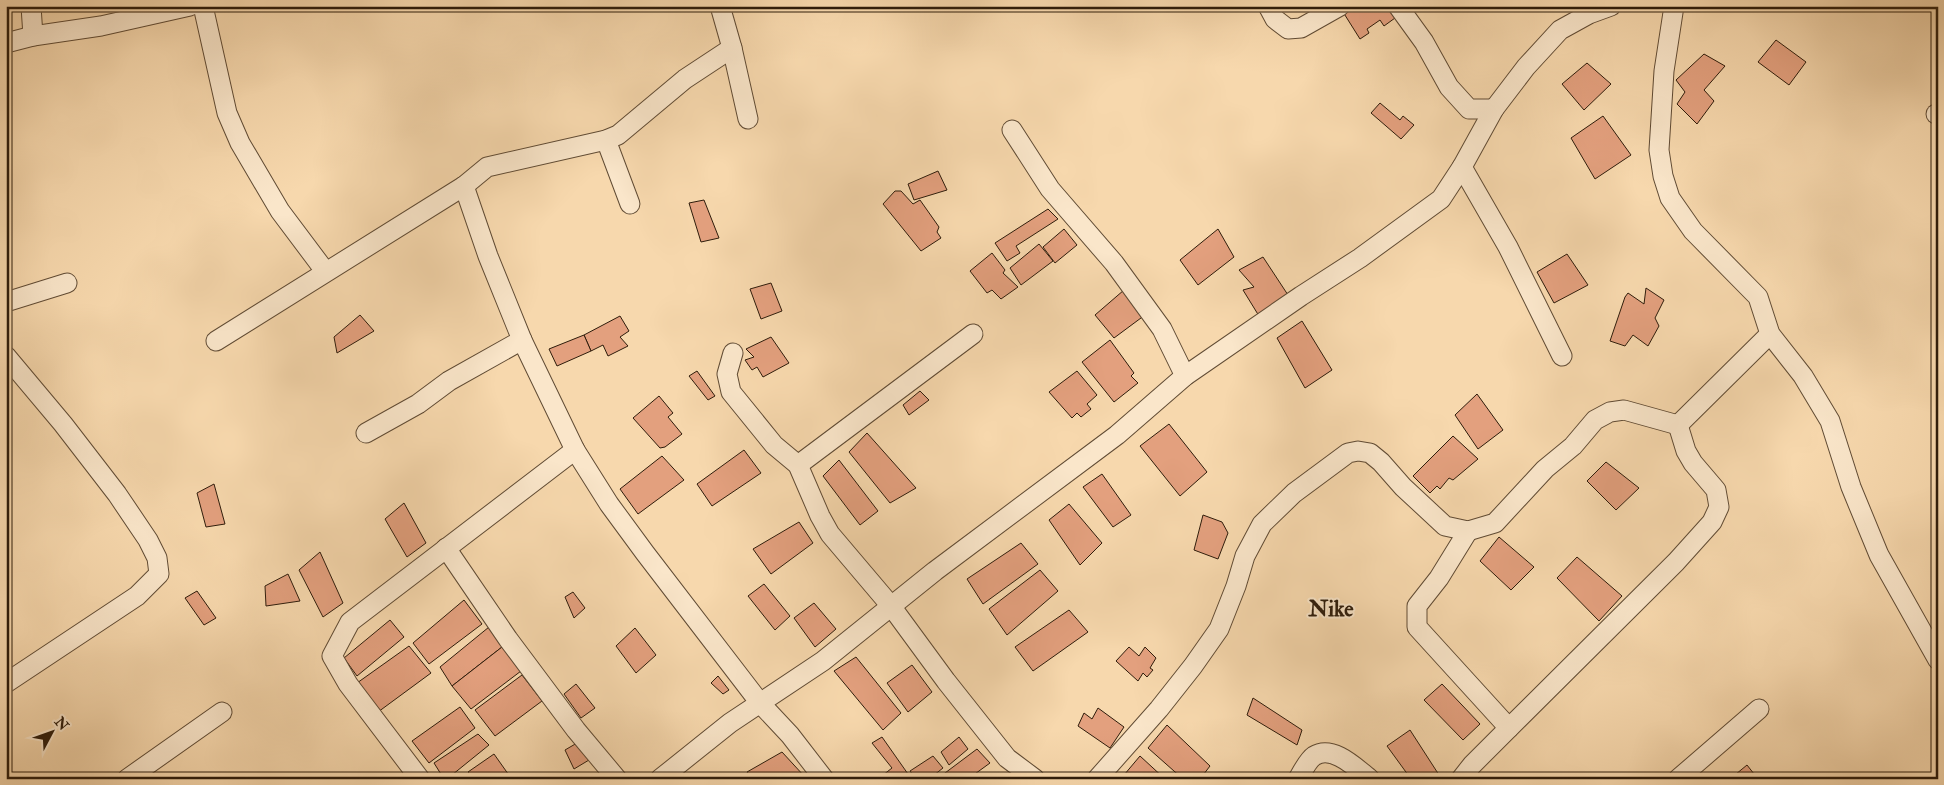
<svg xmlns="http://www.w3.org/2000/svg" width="1944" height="785" viewBox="0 0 1944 785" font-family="'IM FELL Double Pica',serif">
<rect width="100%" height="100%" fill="#f7d8ad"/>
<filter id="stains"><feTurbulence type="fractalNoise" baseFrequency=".004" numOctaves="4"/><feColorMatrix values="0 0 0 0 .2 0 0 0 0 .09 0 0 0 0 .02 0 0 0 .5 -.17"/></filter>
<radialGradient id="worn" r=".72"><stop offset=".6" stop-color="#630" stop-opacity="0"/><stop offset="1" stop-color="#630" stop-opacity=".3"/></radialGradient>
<g fill="#e3a07e" stroke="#2e1c0b">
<path d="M1352,6H1382L1384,9L1388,7L1395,18L1384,26L1380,20L1367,29L1369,33L1360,39L1343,12Z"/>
<path d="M1776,40L1806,62L1789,85L1758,62Z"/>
<path d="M1704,54L1725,66L1704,90L1714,101L1697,124L1677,104L1685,92L1676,80Z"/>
<path d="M1587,63L1611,84L1584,110L1562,84Z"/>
<path d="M1380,103L1400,120L1403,116L1414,125L1401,139L1371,113Z"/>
<path d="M1603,116L1631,155L1595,179L1571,138Z"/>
<path d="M938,171L947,190L914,200L908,184Z"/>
<path d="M895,191H901L913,204L920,200L939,227L937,232L941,238L921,251L883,204Z"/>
<path d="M704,200L719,238L701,242L689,203Z"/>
<path d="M1048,209L1058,219L1016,246L1020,253L1007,261L995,243Z"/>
<path d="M1064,229L1077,245L1055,263L1043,247Z"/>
<path d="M1218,229L1234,257L1198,285L1180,260Z"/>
<path d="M1039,244L1053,261L1021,285L1010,268Z"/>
<path d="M992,253L1005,270L1003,273L1018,287L1001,299L992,290L987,293L970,271Z"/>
<path d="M1567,254L1588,285L1554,303L1537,272Z"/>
<path d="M1263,257L1288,295L1259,316L1243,290L1254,287L1239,270Z"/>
<path d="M771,283L782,311L761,319L750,289Z"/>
<path d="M1646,288L1664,300L1655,318L1659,326L1648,346L1633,335L1625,346L1610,341L1625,297L1628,293L1644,304Z"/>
<path d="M1124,290L1145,315L1114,338L1095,315Z"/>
<path d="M360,315L374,331L337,353L334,337Z"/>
<path d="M620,316L629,331L620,337L628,346L608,356L603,345L591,351L584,335Z"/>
<path d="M1302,321L1332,370L1305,388L1277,338Z"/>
<path d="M584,335L591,351L557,366L549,349Z"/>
<path d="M771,337L789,363L763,377L757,367L752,370L745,360L754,357L746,349Z"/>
<path d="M1110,340L1134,373L1131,376L1138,383L1114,402L1082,362Z"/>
<path d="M697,371L715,396L708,400L689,376Z"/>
<path d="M1077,371L1097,395L1087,404L1091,409L1081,417L1077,413L1072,418L1049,392Z"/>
<path d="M920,391L929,400L909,415L903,405Z"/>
<path d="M1477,394L1503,430L1478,449L1455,415Z"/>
<path d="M659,396L673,413L668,417L682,434L665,447L660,448L633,418Z"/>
<path d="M1169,424L1207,472L1180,496L1140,446Z"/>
<path d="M867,433L916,488L890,503L849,452Z"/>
<path d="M1453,436L1478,459L1453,480L1449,478L1440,489L1437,486L1430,493L1413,476Z"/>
<path d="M744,450L761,473L712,506L697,484Z"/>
<path d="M662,456L684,480L638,514L620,489Z"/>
<path d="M839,460L878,511L860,525L823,476Z"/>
<path d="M1606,462L1639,488L1616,510L1587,481Z"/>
<path d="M1102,474L1131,515L1113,527L1083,487Z"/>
<path d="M214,484L225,524L206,527L197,493Z"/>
<path d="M404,503L426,543L407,557L385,519Z"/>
<path d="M1069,504L1102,543L1080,565L1049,520Z"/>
<path d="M1203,515L1222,522L1228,533L1218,559L1194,550Z"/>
<path d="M799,522L813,543L771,574L753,549Z"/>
<path d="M1499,537L1534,567L1511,590L1480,561Z"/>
<path d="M1021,543L1038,564L983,604L967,579Z"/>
<path d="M320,552L343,603L323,617L299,570Z"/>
<path d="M1577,557L1622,596L1599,621L1557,578Z"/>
<path d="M1040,570L1058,591L1007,635L989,609Z"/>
<path d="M288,574L300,601L266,606L265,586Z"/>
<path d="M764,584L790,616L775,630L748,596Z"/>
<path d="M197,591L216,618L204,625L185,598Z"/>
<path d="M573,592L585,608L574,618L565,597Z"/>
<path d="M464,600L482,624L429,664L413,643Z"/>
<path d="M814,603L836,629L815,647L794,618Z"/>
<path d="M1069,610L1088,632L1033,671L1015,647Z"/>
<path d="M390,620L404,637L357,676L344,658Z"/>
<path d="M489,627L502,647L452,686L440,667Z"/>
<path d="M635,628L656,655L636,673L616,646Z"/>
<path d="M409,646L431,673L378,712L357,683Z"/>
<path d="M502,647L521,671L471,709L452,686Z"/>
<path d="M1129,647L1139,656L1145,647L1156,658L1150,668L1153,670L1147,677L1143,673L1138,681L1116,661Z"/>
<path d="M856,657L901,713L883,730L834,671Z"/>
<path d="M912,665L932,692L908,712L887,683Z"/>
<path d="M522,675L542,701L495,736L475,710Z"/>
<path d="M718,676L729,690L723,694L711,683Z"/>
<path d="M576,684L595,708L581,718L564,694Z"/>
<path d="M1442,684L1480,724L1463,740L1424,700Z"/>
<path d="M1253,698L1302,730L1297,745L1247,715Z"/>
<path d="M460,707L475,728L429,763L412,741Z"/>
<path d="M1098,708L1124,727L1110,748L1078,726L1084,713L1092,719Z"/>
<path d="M1167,725L1210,766L1200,779H1183L1148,748Z"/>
<path d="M1410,730L1441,778L1440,779H1411L1387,746Z"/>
<path d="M478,734L489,745L447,779H444L434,763Z"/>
<path d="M882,737L908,774L903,779H878L892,768L872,743Z"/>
<path d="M959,737L968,749L949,765L941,752Z"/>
<path d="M577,743L589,760L574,769L565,750Z"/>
<path d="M977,749L990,763L968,779H937Z"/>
<path d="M782,752L805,777L803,779H752L747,772Z"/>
<path d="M494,754L511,778L475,779L468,772Z"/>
<path d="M933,756L943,768L929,779H916L910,771Z"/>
<path d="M1140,756L1165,779H1128L1124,775Z"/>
<path d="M1747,765L1758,779H1730Z"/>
<path d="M1004,774L1008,779H997Z"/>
</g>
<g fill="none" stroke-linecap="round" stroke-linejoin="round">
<defs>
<g id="minor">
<path d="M31,6L33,36"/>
<path d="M203,6L227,113L240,143L280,211L325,271"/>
<path d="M720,6L732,48L748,119"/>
<path d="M1268,6L1275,19L1288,29L1301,28L1340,6"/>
<path d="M1398,6L1424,42L1449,87L1469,109H1494"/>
<path d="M1674,6L1664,71L1659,150L1663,176L1670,198L1693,231L1758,297L1770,334L1803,376L1830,421L1851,487L1879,555L1938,660"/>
<path d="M6,43L33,36L101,26L190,6"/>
<path d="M1936,114H1938"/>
<path d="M1012,130L1050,189L1114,263L1162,329L1185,376"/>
<path d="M606,140L630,204"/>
<path d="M1462,167L1508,247L1562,356"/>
<path d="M464,186L488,256L522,340L575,450L609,504L645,553L760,703L790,735L824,779"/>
<path d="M6,302L67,283"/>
<path d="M216,341L464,186L487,167L606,140L618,135L685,79L732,48"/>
<path d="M733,353L727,374L731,392L774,445L798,465L820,516L830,534L891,606L946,681L1007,758L1035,779"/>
<path d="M6,356L63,424L117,494L148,540L157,558L159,574L137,596L6,683"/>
<path d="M1678,425L1770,334"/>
<path d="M366,433L418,404L449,381L522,340"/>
<path d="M798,465L973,334"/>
<path d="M1468,531L1439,578L1417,606V627L1509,728"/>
<path d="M446,548L508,639L576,730L617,779"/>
<path d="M127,779L222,712"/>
<path d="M420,779L348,684L332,656L350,622L575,450"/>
<path d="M660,779L730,723L823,661L935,571L1117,435L1185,376L1301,296L1360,258L1441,199L1462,167L1494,109L1526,67L1560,30L1589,14L1611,6"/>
<path d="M1097,779L1159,709L1193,666L1219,629L1236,586L1245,556L1262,524L1294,493L1348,453L1358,451L1370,453L1381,462L1403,487L1445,526L1468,531L1495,523L1545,469L1573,446L1595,420L1610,412L1624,410L1678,425"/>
<path d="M1298,779C1302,772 1308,760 1314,756C1333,744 1357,769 1370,779"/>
<path d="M1461,779L1472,765L1509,728L1676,562L1712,522L1719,507L1716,490L1693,463L1686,451L1678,425"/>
<path d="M1678,779L1759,709"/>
</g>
</defs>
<use href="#minor" stroke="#604b34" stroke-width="21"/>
<use href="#minor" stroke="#fae6ca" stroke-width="19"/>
</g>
<g text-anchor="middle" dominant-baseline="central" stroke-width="4" stroke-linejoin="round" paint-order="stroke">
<g font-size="22" font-weight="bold" fill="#2e1c0b" stroke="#fae6ca">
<text x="1331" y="609">Nike</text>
</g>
</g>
<rect width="1944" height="785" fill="none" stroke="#f7d8ad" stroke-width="25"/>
<rect x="8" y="8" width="1929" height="770" fill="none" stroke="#2e1c0b" stroke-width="2.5"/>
<rect x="12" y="12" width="1919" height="760" fill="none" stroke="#2e1c0b"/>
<g transform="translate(52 732) rotate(49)" stroke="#fae6ca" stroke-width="4" paint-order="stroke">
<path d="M0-4L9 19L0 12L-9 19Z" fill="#2e1c0b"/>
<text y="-8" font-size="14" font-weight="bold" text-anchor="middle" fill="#2e1c0b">N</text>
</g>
<rect width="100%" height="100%" filter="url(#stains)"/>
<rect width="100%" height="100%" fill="url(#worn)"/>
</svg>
